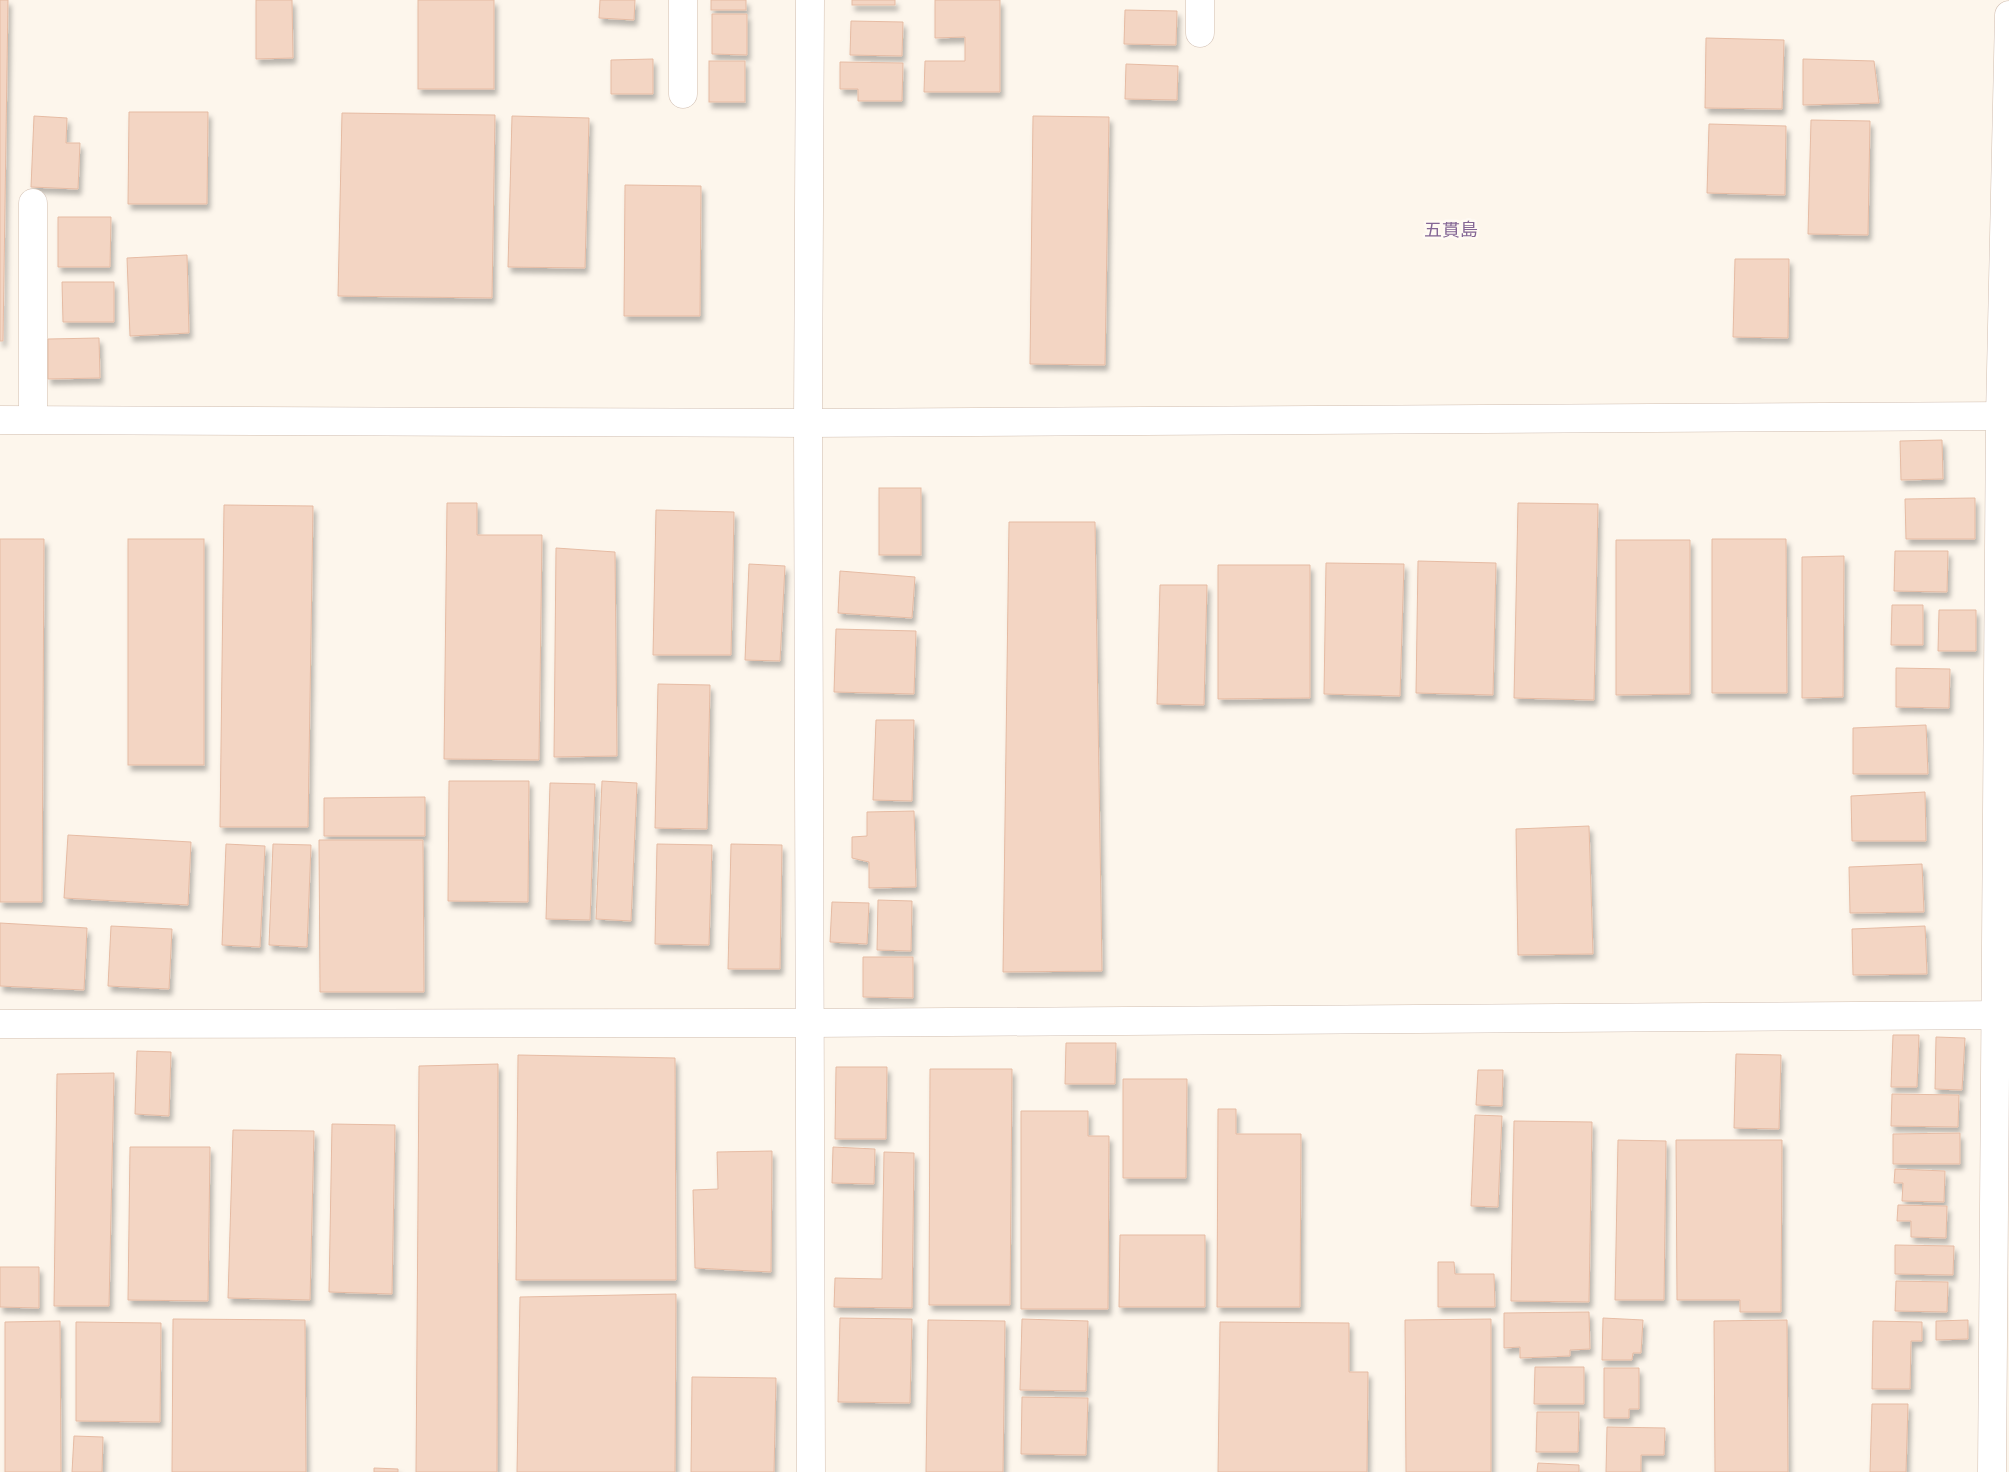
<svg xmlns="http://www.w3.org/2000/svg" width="2009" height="1472" viewBox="0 0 2009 1472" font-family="'Nunito Sans','Noto Sans JP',sans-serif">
<defs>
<filter id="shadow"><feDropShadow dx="3" dy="5.5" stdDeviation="2.5" flood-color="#0004"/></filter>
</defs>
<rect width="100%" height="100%" fill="#fdf6ec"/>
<g fill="#f3d5c3" stroke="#e6bba3" filter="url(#shadow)">
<path d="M0,0H8L3,341H0Z"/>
<path d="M256,0H292L293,58L256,59Z"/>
<rect x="418" y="0" width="76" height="89"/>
<path d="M600,0H635L634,20L599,18Z"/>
<rect x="711" y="0" width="35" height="10"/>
<rect x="852" y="0" width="43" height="5"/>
<path d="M935,0H1000V92H924L925,61H965V37L935,38Z"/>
<path d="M1125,10L1177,11L1176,45L1124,44Z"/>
<path d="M712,14H747V55L712,54Z"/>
<path d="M851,21L903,22L902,56L850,55Z"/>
<path d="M1706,38L1784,40L1782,109L1705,108Z"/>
<path d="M653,59V94H611V60Z"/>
<path d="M1803,59L1874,61L1879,103L1803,105Z"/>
<rect x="709" y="61" width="36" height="41"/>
<path d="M840,62L903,63L902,101H858V89H840Z"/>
<path d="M1126,64L1178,66L1177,100L1125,99Z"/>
<path d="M129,112H208L207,204H128Z"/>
<path d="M342,113L495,115L492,298L338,296Z"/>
<path d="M34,116L67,118L66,143H80L78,189L31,187Z"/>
<path d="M512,116L589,118L585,268L508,267Z"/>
<path d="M1033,116L1109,117L1105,365L1030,364Z"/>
<path d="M1811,120L1870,121L1868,235L1808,234Z"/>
<path d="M1709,124L1786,126L1785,195L1707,193Z"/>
<path d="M625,185L701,186L700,316H624Z"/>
<path d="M58,217H111L110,267H58Z"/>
<path d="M187,255L189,333L130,336L127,258Z"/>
<path d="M1735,259H1789L1788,338L1733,337Z"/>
<path d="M62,282H114V322H63Z"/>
<path d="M99,338L100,378L48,379V339Z"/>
<path d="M1942,440L1943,479L1901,480L1900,441Z"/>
<rect x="879" y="488" width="42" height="67"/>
<path d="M1975,498V539H1906L1905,499Z"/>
<path d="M447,503H477V535H542L539,760L444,759Z"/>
<path d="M1518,503L1598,504L1594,700L1514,698Z"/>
<path d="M224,505L313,506L308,827H220Z"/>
<path d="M656,510L734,512L731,655H653Z"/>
<path d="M1009,522H1095L1102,971L1003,972Z"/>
<path d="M0,539H44L42,902H0Z"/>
<rect x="128" y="539" width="76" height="226"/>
<path d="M1712,539H1786L1787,693H1712Z"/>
<path d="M1616,540H1690V694L1616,695Z"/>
<path d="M556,548L615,552L617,756L554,757Z"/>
<path d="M1895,551H1948L1947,592L1894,591Z"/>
<path d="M1844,556L1843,697L1802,698V557Z"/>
<path d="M1418,561L1496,563L1493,695L1416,693Z"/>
<path d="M1326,563L1404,564L1400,696L1324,694Z"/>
<path d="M749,564L785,566L780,661L745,660Z"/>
<path d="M1218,565H1310V698L1218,699Z"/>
<path d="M840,571L915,577L912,618L838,613Z"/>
<path d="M1160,585H1207L1204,705L1157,704Z"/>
<path d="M1892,605H1923V645H1891Z"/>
<path d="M1939,610H1976V651H1938Z"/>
<path d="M836,629L916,631L914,694L834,692Z"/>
<path d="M1896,668L1950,669L1949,708L1896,707Z"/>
<path d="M658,684L710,685L707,829L655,828Z"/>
<path d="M876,720H914L912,801L873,800Z"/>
<path d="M1926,725L1928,774H1853V728Z"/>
<path d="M449,781H529L528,902L448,901Z"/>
<path d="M602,781L637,783L631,921L596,919Z"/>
<path d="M550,783L595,784L590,920L546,919Z"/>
<path d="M1925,792L1926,841H1852L1851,796Z"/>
<path d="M425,797V836H324V798Z"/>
<path d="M914,811L916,887L869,888V862L852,858V837L867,836V812Z"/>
<path d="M1589,826L1593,954L1518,955L1516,829Z"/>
<path d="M68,835L191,842L188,905L64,898Z"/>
<path d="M319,840H423L424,992H320Z"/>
<path d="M226,844L265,846L260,947L222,945Z"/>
<path d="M273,844L311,845L307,947L269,945Z"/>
<path d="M657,844L712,845L709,945L655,944Z"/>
<path d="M731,844L782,845L780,969H728Z"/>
<path d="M1922,864L1924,912L1850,913L1849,867Z"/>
<path d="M878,900L912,901L911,951L877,950Z"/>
<path d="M832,902L869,903L867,944L830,942Z"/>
<path d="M0,923L87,928L84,990L0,986Z"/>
<path d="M111,926L172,929L169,989L108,986Z"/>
<path d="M1925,926L1927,974L1853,975L1852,929Z"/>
<path d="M863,957H913V998L863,997Z"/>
<path d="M1893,1035H1919L1917,1087H1891Z"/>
<path d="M1936,1037L1965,1038L1962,1090L1935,1089Z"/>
<path d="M1066,1043H1116L1115,1084H1065Z"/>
<path d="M137,1051L171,1052L169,1116L135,1114Z"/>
<path d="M1736,1054L1781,1055L1779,1129L1734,1128Z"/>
<path d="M518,1055L675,1058L676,1280H516Z"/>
<path d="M498,1064L497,1472H416L419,1066Z"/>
<path d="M836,1067H887L886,1139H835Z"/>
<path d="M930,1069H1012L1010,1305H929Z"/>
<path d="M1478,1070H1503L1502,1106L1476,1105Z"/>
<path d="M114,1073L109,1306H54L57,1074Z"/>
<path d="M1123,1079H1187L1186,1178H1123Z"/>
<path d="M1892,1094L1959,1095L1958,1127L1891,1126Z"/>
<path d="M1218,1109H1236V1134H1301L1300,1307H1217Z"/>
<path d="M1021,1111H1088V1136H1109L1108,1309H1021Z"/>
<path d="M1475,1115L1502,1116L1498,1207L1471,1206Z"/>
<path d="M1514,1121L1592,1122L1589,1302L1511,1301Z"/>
<path d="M332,1124L395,1125L392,1294L329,1292Z"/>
<path d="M233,1130L314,1131L310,1300L228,1298Z"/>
<path d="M1960,1133V1164H1893V1134Z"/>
<path d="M1618,1140L1666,1141L1664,1300H1615Z"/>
<path d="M1676,1140H1782L1781,1312H1740V1300H1677Z"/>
<path d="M130,1147H210L208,1301L128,1300Z"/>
<path d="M833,1147L875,1149L874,1184L832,1183Z"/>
<path d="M772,1151L771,1272L695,1268L693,1190L718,1189L717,1152Z"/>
<path d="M884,1152L914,1153L912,1308L834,1307L835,1278L882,1279Z"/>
<path d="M1895,1169L1945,1171L1944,1202L1902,1201L1903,1183H1894Z"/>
<path d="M1898,1205L1947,1206L1946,1238L1911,1237V1221H1897Z"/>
<path d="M1120,1235H1205V1307H1119Z"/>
<path d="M1895,1245L1954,1246L1953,1275L1895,1274Z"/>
<path d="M1438,1262H1454L1455,1274H1494L1495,1307H1438Z"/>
<path d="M0,1267H39V1308L0,1307Z"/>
<path d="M1896,1281L1948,1282L1947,1312L1895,1311Z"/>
<path d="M676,1294L675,1472H517L520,1297Z"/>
<path d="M1589,1312L1590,1349L1570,1350V1356L1520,1358V1347L1504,1348V1313Z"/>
<path d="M840,1318L912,1319L910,1403L838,1402Z"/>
<path d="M1603,1318L1643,1320L1641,1353H1633L1632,1360H1602Z"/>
<path d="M173,1319L305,1320L306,1472H172Z"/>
<path d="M1022,1319L1088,1321L1086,1391L1020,1390Z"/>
<path d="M1491,1319V1472H1406L1405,1320Z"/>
<path d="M928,1320L1005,1321L1003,1472H926Z"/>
<path d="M1787,1320L1788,1472H1715L1714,1321Z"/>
<path d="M1968,1320V1339L1936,1340V1321Z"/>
<path d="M60,1321L61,1472H5V1322Z"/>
<path d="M1873,1321L1922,1322V1341H1911L1910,1389H1872Z"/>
<path d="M76,1322L161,1323L160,1422L76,1421Z"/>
<path d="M1220,1322L1349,1323V1372H1368L1367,1472H1218Z"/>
<path d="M1535,1367H1584V1404H1534Z"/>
<path d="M1604,1368H1639V1409H1629V1418H1604Z"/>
<path d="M692,1377L776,1378L774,1472H691Z"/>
<path d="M1022,1397L1088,1398L1086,1455L1021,1454Z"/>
<path d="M1872,1404H1908L1906,1472H1870Z"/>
<path d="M1537,1412H1579L1578,1452H1536Z"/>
<path d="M1607,1427L1665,1428L1664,1455H1641V1472H1606Z"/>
<path d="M74,1436L103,1437L102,1472H72Z"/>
<path d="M1538,1463L1579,1465V1472H1537Z"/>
<path d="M374,1468L398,1469V1472H374Z"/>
</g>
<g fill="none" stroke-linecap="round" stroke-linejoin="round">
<defs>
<g id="minor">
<path d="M810,0L808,423L811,1472"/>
<path d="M1200,33V0"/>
<path d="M683,94V0"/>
<path d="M33,203V419"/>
<path d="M0,420L808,423L2009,416"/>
<path d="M0,1024L811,1023L2009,1015"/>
<path d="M1992,1472L2000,416L2009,15"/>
</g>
</defs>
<use href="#minor" stroke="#d1beb0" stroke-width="29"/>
<use href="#minor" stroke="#fff" stroke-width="28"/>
</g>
<g text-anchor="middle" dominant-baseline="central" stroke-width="5" stroke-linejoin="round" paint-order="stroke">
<g font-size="18" fill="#846695" stroke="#fffaf3">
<text x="1451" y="230">五貫島</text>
</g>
</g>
</svg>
